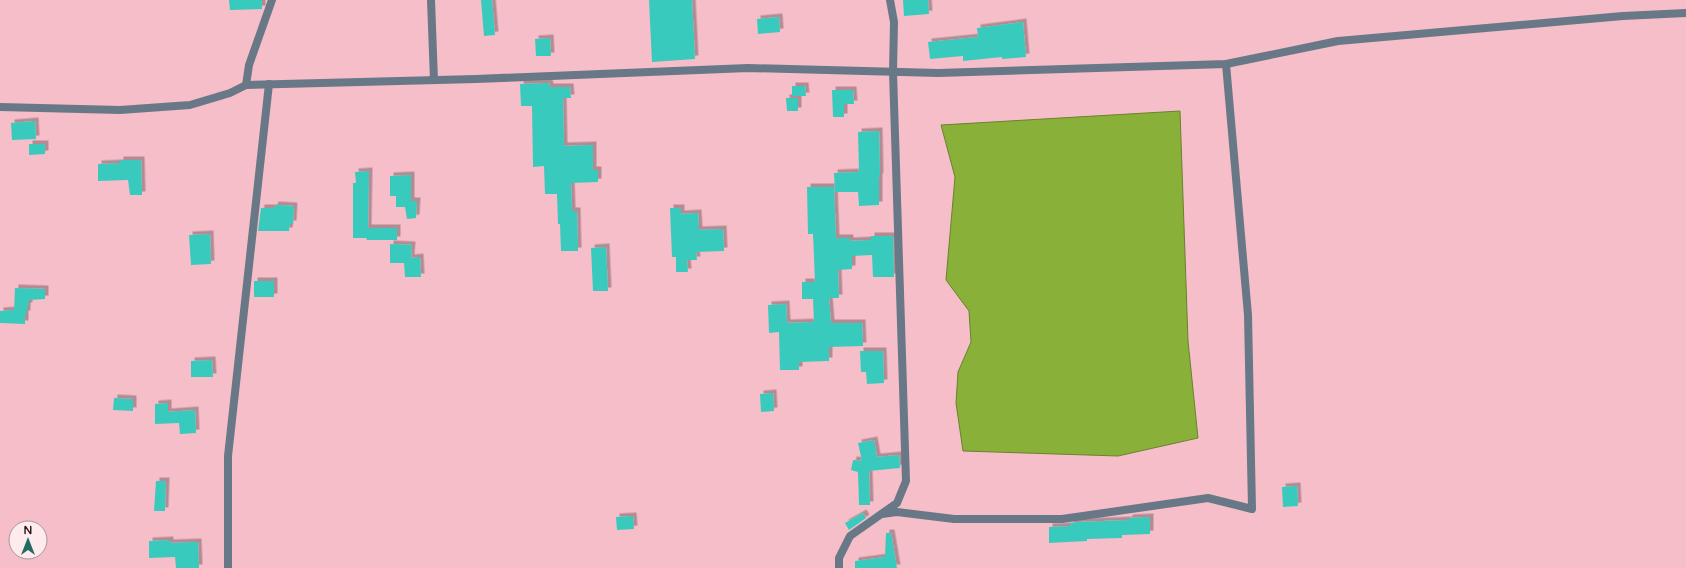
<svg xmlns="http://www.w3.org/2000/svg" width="1686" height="568" viewBox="0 0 1686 568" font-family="'Varela Round',sans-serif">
<defs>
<filter id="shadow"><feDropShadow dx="3.5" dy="-3.5" stdDeviation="0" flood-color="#0004"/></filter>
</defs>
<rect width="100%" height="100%" fill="#f6bec9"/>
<path fill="#89b038" stroke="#6c812f" d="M1180,111L1188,341L1198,438L1118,456L963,451L956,403L958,372L971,342L969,311L946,280L955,177L941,125Z"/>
<g fill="#38cbbd" filter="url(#shadow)">
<path d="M229,0H262V9L230,10Z"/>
<path d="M481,0H492L495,35L484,36Z"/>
<path d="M649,0H692L695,59L652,62Z"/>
<path d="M903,0H928L929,14L904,16Z"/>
<path d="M779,17L780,32L758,34L757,19Z"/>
<path d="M1023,22L1026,57L1002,59V57L963,61V56L930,59L928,42L978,37L977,28Z"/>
<path d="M550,38L551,56H536L535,39Z"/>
<path d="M549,83L550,87H570L571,98H563L564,146L593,145V170H598V182L571,183L572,211H577L578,251H561L560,224H558L557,194H545L544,166L533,167L532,106H521L520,84Z"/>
<path d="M792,86H805L806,96H792Z"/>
<path d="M832,90H853L854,104H844V117H833Z"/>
<path d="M786,98H798V111H787Z"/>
<path d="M35,121L36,139L12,140L11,123Z"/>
<path d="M879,131L880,177L879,176V205L859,206L858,192H835L834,173L859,172L858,132Z"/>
<path d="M29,144H45V154L29,155Z"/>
<path d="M120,160H141L142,195H130L128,180L98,181V164L120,163Z"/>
<path d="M369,171L368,228H397V240H367L366,238H353V183H356L355,172Z"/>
<path d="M411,175V201H417L416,218L407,219L405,207H396V196H390V176Z"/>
<path d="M807,187H834L836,238H850V241L871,240V236H893L894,277H873L872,255L852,256V269L838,270L839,298H829L831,323H862L863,346L829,347V361L799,362V370H780L779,332L769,333L768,305L786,304L787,323L814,322L813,299H802V282H815L813,234H808Z"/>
<path d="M275,205L294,206L293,224H290L289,231H258L261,208H274Z"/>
<path d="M670,208H681V214L698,213L699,230L723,229L724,251L696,252L697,260H687L688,272H676V257H672Z"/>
<path d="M210,234L211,264L191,265L189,235Z"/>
<path d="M390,244L412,245L411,258L420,257L421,277H405L404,263H390Z"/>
<path d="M606,247L608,291H593L591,248Z"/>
<rect x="254" y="281" width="20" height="16"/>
<path d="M15,288L45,289V299L29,300V306H27V314H25V324L0,323V311L14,310Z"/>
<path d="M860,351H883L884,383L867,384L866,372H861Z"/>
<path d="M212,360L213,377H191V361Z"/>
<path d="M773,393L774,411L761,412L760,394Z"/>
<path d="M114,398L133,399V411L113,410Z"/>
<path d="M168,403V412L195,410L196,433L180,434L179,423L155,424V404Z"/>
<path d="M874,440L877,457L899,455L900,468L869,471L870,505H859L858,472L851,470L853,460L862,461L858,443Z"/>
<path d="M156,481H166L165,511H154Z"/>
<path d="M1297,486L1298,506L1283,507L1282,487Z"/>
<path d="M863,513L866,518L849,530L845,523Z"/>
<path d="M633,516L634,529L617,530L616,517Z"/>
<path d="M1150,517V534L1122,535V538L1087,539V541L1049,543V527L1070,526V523L1079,522L1129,520V518Z"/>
<path d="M886,533H891L897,568H855V561L885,557Z"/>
<path d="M170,540V543L198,542L199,568H176L175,557L149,558V541Z"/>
</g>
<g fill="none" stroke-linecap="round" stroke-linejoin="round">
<g stroke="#687887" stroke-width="8">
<path d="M431,0L434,80"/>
<path d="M246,85L476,79L748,68L938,73L1226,64L1338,41L1623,16L1686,13"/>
<path d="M0,107L120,110L190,105L230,93L246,85L249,65L272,0"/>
<path d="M882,514L897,512L954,519H1062L1208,498L1252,509L1248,315L1226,64"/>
<path d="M228,568V456L269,84"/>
<path d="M839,568V558L850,536L897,503L906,481L893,72L894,22L890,0"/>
</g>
</g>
<g transform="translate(28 540)"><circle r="19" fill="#fdebee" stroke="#a89599"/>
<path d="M0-3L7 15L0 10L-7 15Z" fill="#216b63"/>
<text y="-6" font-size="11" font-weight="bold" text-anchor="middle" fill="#281419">N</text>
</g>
</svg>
